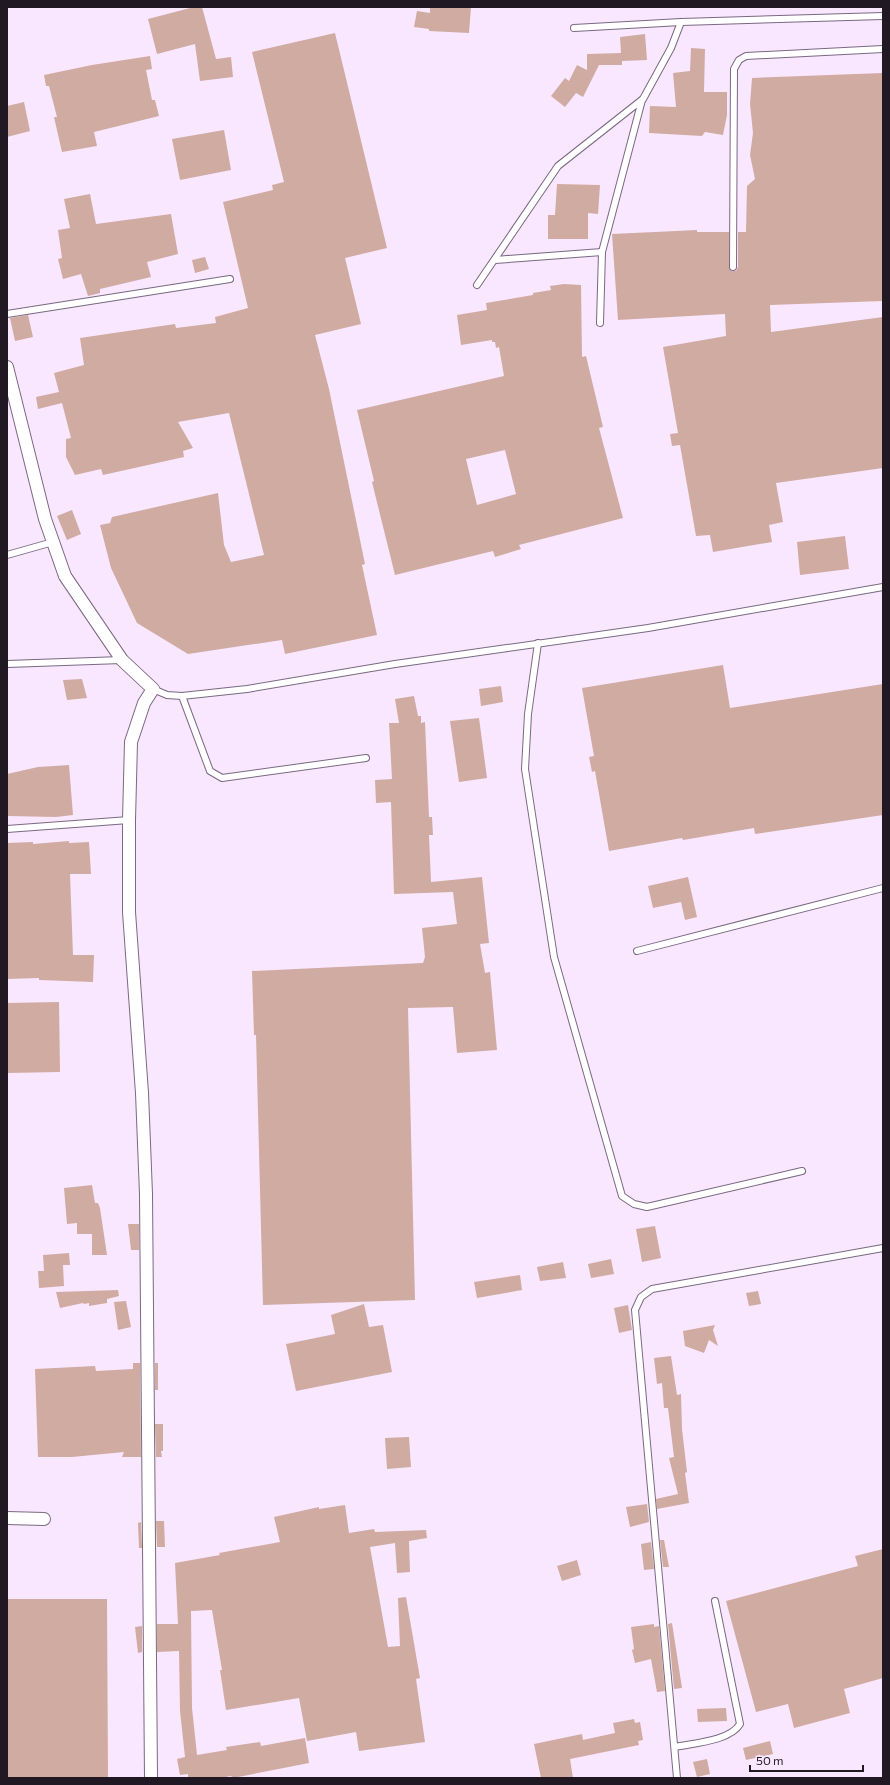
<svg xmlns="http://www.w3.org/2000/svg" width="890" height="1785" viewBox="0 0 890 1785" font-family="Commissioner,sans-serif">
<rect width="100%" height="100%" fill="#f9e7ff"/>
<g fill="#d0aba2" fill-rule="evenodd">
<path d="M194,7H202L216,59L231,57L233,77L200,81L195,44L157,54L148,19Z"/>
<path d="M430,7H471L469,33L429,31V29L414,27L417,11L430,13Z"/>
<path d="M335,33L387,248L345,258L361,324L315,335L329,389L365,564L362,565L377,635L285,654L282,640L188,654L137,623L111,568L100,525L110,523L112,517L218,493L224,545L231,562L264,555L229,413L178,422L193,448L183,451L184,457L103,475L101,469L75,475L66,457V439L71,438L62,403L38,409L36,397L59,392L54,373L84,365L80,338L175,324L176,328L216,323L215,317L248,308L223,202L273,190L272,185L284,182L252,52Z"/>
<path d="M645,34L647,60L622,61V65H599L583,97L576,93L565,107L551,96L565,78L569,81L577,65L587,70V54L621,53L620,37Z"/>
<path d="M691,48L705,49L704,92H727V115L723,135L705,132L702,136L649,133L650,106L676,107L673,73L690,71Z"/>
<path d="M150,56L152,69L146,70L152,100H155L159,116L94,132L97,146L62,152L54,117H57L49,86H46L44,75L92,65Z"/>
<path d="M883,73V301L770,305L771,332L883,317V468L776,483L783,522L769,525L772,542L713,552L710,535L696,536L680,445L672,446L670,434L678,433L663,347L726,336L725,314L618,320L612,234L697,230V232H729V267L731,271H736L738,267V232H746L747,186L755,179L750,155L753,133L750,104L752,78Z"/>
<path d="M24,102L30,131L7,137V106Z"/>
<path d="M224,130L231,170L180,180L172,139Z"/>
<path d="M557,184L600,185L598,214L588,213V239H548V215H555Z"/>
<path d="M90,194L96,224L171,214L178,254L147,262L151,277L100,289V293L88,296L81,274L63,279L58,259L62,258L58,230L70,228L64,199Z"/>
<path d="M205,257L209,269L195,273L192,260Z"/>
<path d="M564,284L581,285L582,357L586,356L603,427L599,428L623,518L519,545L521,549L495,557L493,551L395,575L372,482L374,481L357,410L504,376L499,347L496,348L495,342H492V340L461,345L457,315L487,310L486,303L533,295V293L551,290L550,286ZM505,450L516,494L477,505L466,459Z"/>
<path d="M28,315L33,337L15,341L10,318Z"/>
<path d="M72,510L81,534L67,540L57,516Z"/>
<path d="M845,536L849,569L800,575L797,542Z"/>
<path d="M723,665L730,708L883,684V815L755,834L754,828L683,840L682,838L609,851L595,771L592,772L589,757L594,756L582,688Z"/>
<path d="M82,679L87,698L67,700L63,680Z"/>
<path d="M501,686L503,702L481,706L479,689Z"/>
<path d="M414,696L418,716H421V723L425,722L429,817H432L433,835H429L431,882L482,877L489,943L480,944L485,973L490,972L497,1050L457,1053L453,1007L408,1008L415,1300L263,1305L256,1035H254L252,971L423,963L425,957L422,928L457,924L453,892L394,894L391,802L376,803L375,780L392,779L389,723H399L395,699Z"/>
<path d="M479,718L487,778L459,782L450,721Z"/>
<path d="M69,765L73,815L56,817L7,816V774L38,767Z"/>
<path d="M69,841V843L89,842L91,874H70L73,955H94L93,982L39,980V978L7,979V843L33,842V844Z"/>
<path d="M688,877L697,917L685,920L681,902L653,908L648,886Z"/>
<path d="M59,1002L60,1072L7,1073V1003Z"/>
<path d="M92,1185L95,1203H98L100,1208L107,1255H92V1234H77V1223L67,1224L64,1188Z"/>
<path d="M128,1224H139V1250H131Z"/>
<path d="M655,1226L661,1258L642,1262L636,1229Z"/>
<path d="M69,1253L70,1265H63L64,1286L39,1288L38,1271H44L43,1255Z"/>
<path d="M611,1259L614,1274L591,1278L588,1264Z"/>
<path d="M563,1262L566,1278L540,1281L537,1267Z"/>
<path d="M520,1275L522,1290L477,1298L474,1282Z"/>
<path d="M118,1290L119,1296L107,1299V1303L89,1306V1303L84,1304L83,1303L60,1308L56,1292Z"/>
<path d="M758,1291L761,1304L749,1306L746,1293Z"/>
<path d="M126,1301L131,1327L118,1330L114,1302Z"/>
<path d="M364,1304L369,1327L383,1325L392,1372L296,1391L286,1344L335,1334L331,1315Z"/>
<path d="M628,1305L632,1330L619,1333L614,1308Z"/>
<path d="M715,1325L713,1330L718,1346L709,1340L704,1353L685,1346L683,1331Z"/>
<path d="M671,1356L677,1395L681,1394L682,1429L687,1472L685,1473L689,1503L657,1509L656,1499L678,1494L669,1458L674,1457L668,1408H664L662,1383L657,1384L654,1358Z"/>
<path d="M133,1363H140L141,1457H122L124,1452L72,1457H38L35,1369L95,1366L96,1371L133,1369Z"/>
<rect x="155" y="1363" width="3" height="27"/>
<path d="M155,1424H163V1451H161L162,1457H156Z"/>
<path d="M409,1437L411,1467L387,1469L385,1438Z"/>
<path d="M647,1504L649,1522L630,1527L626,1507Z"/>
<path d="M345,1505L349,1533L374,1529L375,1532L426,1530L427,1538L409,1541L410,1572L397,1573L395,1543L370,1547L388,1647L400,1646L398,1598L406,1597L420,1678L416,1679L425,1742L359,1751L356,1732L307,1741L299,1698L226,1710L220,1670H222L212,1610L191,1611L192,1708L197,1755L227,1750L226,1747L260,1742L261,1746L305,1738L309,1763L233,1778L231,1776L220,1778H188V1774L180,1775L177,1759L185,1757L180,1711L179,1651L157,1652V1624H178L175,1563L220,1555L219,1553L280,1542L274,1517L319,1507V1509Z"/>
<path d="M156,1521H164L165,1547H157Z"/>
<path d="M141,1522L142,1548H139L138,1523Z"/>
<path d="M660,1540H664L669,1567H663Z"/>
<path d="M651,1542L654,1569L644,1570L641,1544Z"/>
<path d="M883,1549V1678L844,1689L850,1713L794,1728L788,1704L756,1712L726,1601L858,1566L855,1556Z"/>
<path d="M577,1560L581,1575L562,1581L557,1566Z"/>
<path d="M7,1599H107L108,1778H7Z"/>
<path d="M672,1623L682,1688L674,1689L668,1624Z"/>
<path d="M654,1624V1627L659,1626L665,1691L657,1692L651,1659L635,1663L632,1650L634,1649L631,1627Z"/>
<path d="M142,1626V1652L138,1653L135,1627Z"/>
<path d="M726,1708L727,1721L698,1722L697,1709Z"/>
<path d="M634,1719L635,1723L640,1722L643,1740L638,1741L639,1745L570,1759L573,1778H541L534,1744L582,1734L583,1740L615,1733L613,1723Z"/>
<path d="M770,1741L773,1754L746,1760L743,1748Z"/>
<path d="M707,1759L710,1774L697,1777L693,1762Z"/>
</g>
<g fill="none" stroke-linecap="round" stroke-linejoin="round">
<defs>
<g id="service">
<path d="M574,28L681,22L883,16"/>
<path d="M495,260L602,252"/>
<path d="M733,267L734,69L739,60L746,56L883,49"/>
<path d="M477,285L558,166L643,99L671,48L681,22"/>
<path d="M7,314L230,279"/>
<path d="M600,323L602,252L642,100"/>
<path d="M7,555L53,542"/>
<path d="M538,643L528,714L525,769L554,957L622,1196L634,1204L647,1207L802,1171"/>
<path d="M7,664L122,660"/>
<path d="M153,689L167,695L182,696L247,689L395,664L648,628L883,587"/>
<path d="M182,696L210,771L222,778L366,758"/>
<path d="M7,829L129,820"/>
<path d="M637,951L883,888"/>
<path d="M675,1747C694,1743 730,1741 740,1724L715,1601"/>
<path d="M677,1778L635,1310L641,1297L652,1289L883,1248"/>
</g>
<g id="minor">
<path d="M7,367L45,519L65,576L122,660L153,689L144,703L131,742L129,820V912L142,1093L146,1194L151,1778"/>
<path d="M7,1518L44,1519"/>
</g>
</defs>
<use href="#service" stroke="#7b6881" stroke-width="8"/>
<use href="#minor" stroke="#7b6881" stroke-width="14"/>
<use href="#service" stroke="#fff" stroke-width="6"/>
<use href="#minor" stroke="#fff" stroke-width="12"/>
</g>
<rect width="890" height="1785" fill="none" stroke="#201822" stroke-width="16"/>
<path d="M750 1765v6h113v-6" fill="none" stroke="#201822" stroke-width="2"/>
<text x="756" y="1765" font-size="12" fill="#201822" stroke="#f9e7ff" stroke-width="3" paint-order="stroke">50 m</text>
</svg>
